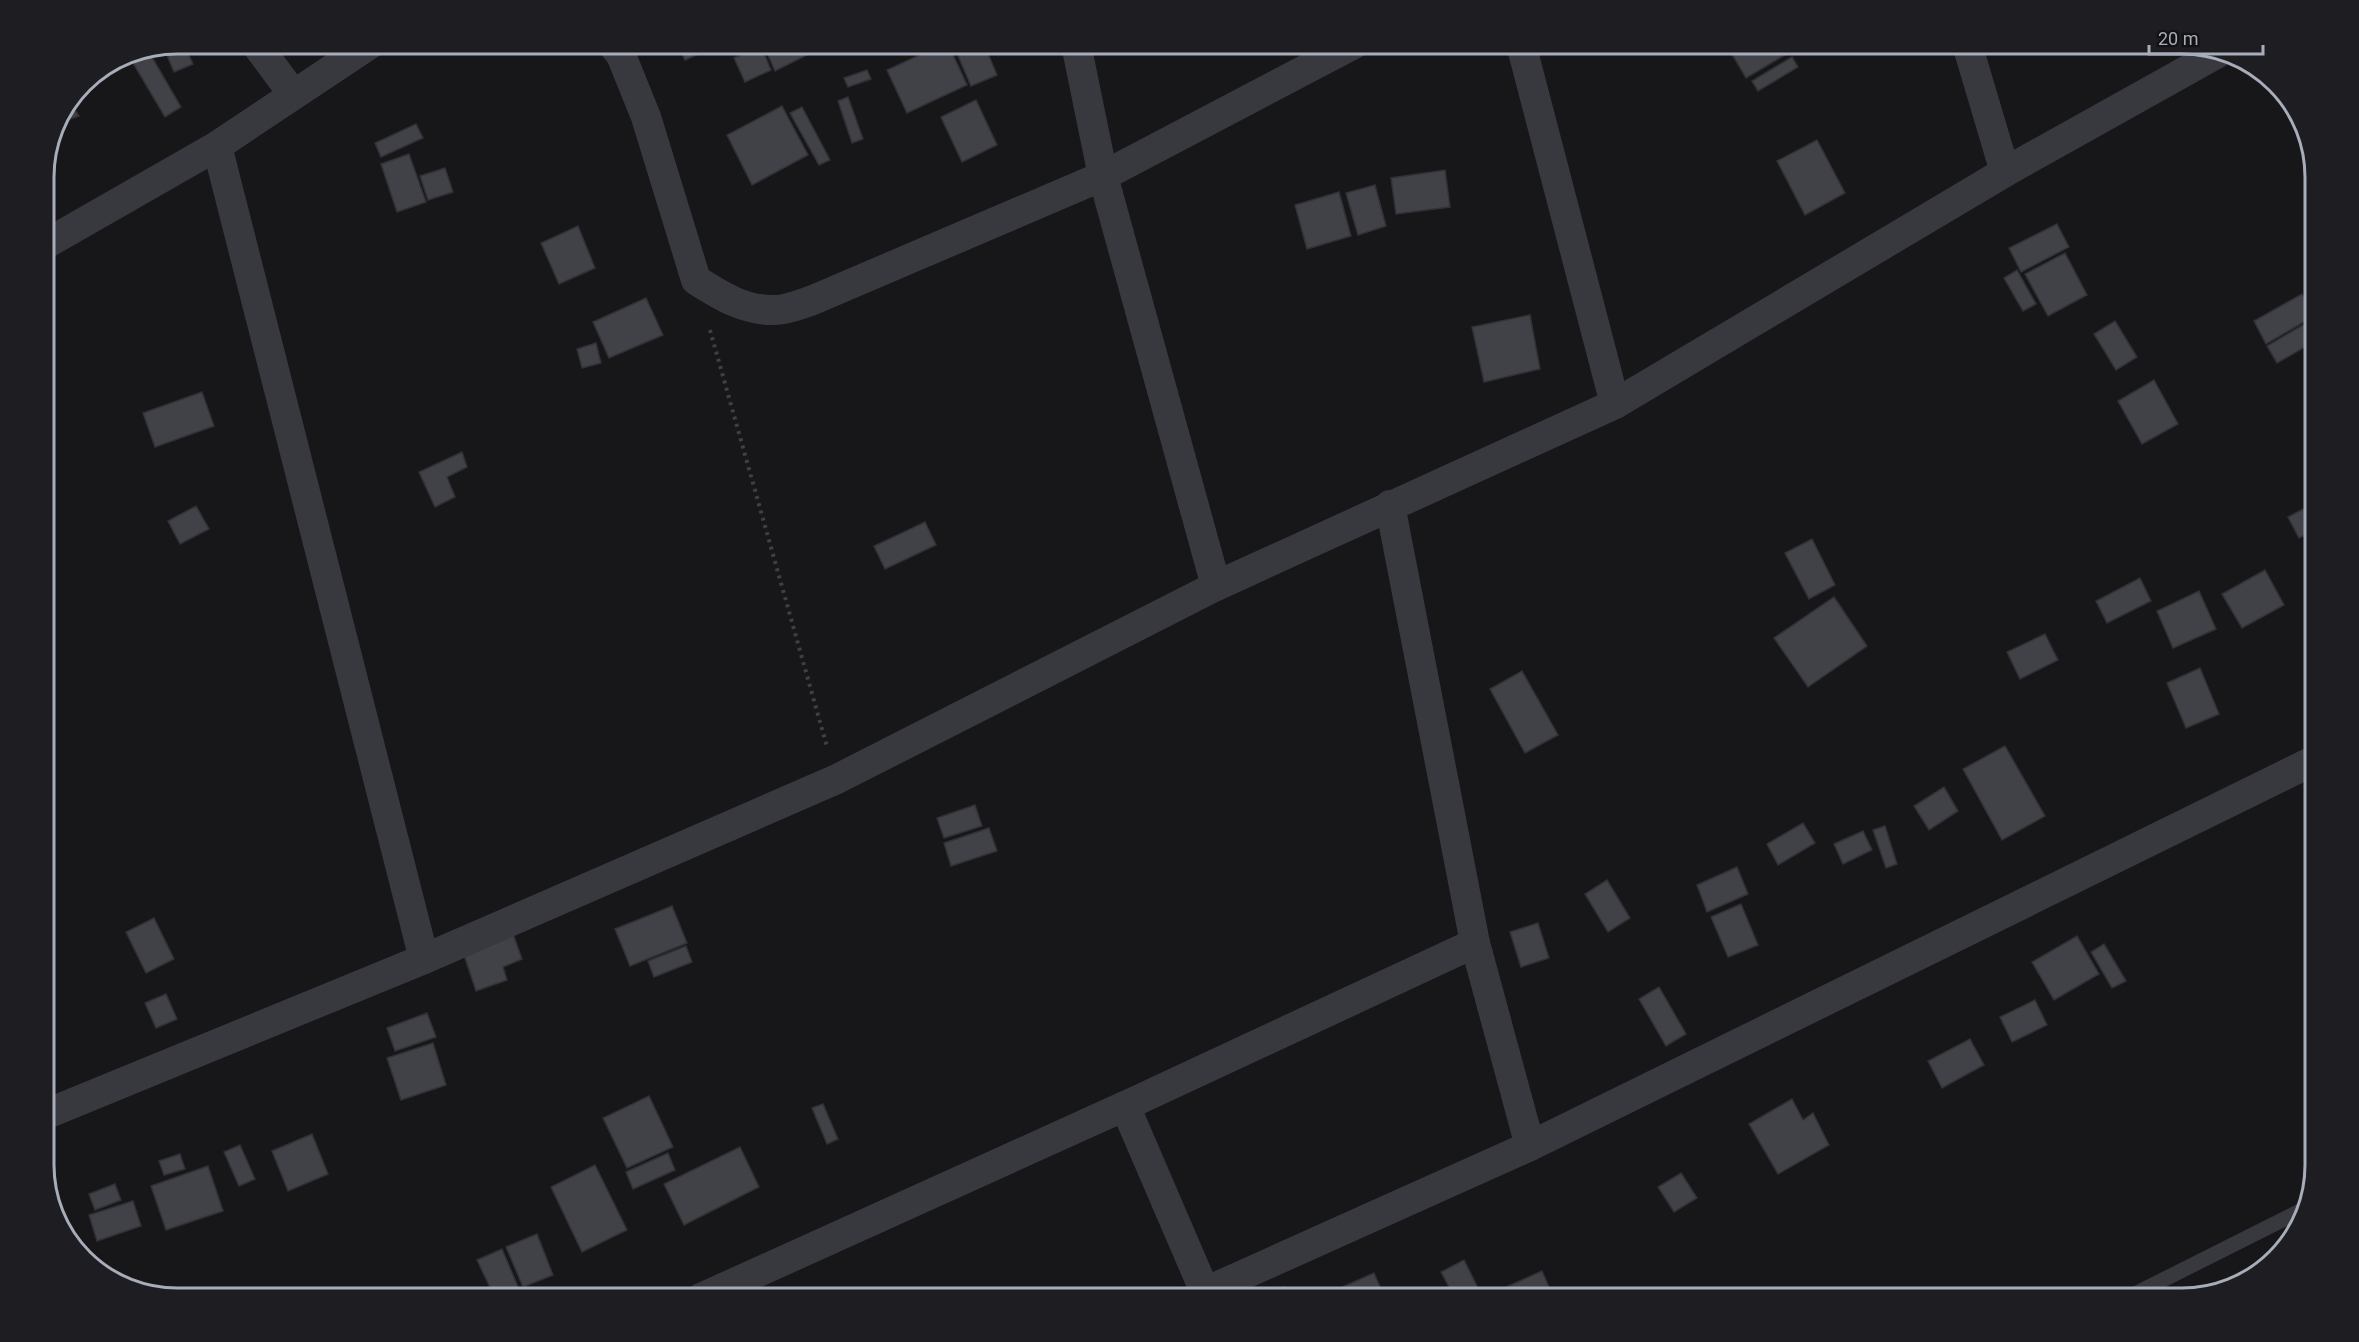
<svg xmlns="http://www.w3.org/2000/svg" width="2359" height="1342" viewBox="0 0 2359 1342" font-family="Roboto,sans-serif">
<rect width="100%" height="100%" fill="#17171a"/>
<g fill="#414247" stroke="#313136" stroke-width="1.5">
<path d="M184,44L193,64L174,72L164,48Z"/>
<path d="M678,44H721L685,60Z"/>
<path d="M769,44H802L807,55L775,71L764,46Z"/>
<path d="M903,44H922L907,51Z"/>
<path d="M943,44H948L967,85L907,113L887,70Z"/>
<path d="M953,44H984L997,75L971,86Z"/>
<path d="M1726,44H1782L1788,53L1746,78Z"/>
<path d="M761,46L771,70L745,82L734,58Z"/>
<path d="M149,52L181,107L165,117L133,63Z"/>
<path d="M1792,57L1798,67L1758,91L1752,81Z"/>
<path d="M867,70L871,79L848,87L844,78Z"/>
<path d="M848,97L863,139L852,143L838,101Z"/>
<path d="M976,100L997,145L962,162L941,117Z"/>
<path d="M70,102L79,116L55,124Z"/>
<path d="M782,106L808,155L752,185L727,135Z"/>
<path d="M802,107L830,160L819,165L790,113Z"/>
<path d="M416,124L423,138L381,157L375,143Z"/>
<path d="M1817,140L1845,193L1805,215L1777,161Z"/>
<path d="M409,154L426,202L397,212L381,164Z"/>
<path d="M445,168L453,192L428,200L420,176Z"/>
<path d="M1445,170L1450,207L1396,214L1391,178Z"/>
<path d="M1375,185L1386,226L1358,235L1346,193Z"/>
<path d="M1339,192L1351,236L1307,249L1295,205Z"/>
<path d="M2057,224L2069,247L2021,272L2009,248Z"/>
<path d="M578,226L595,268L559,284L541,243Z"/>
<path d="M2065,253L2087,295L2048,316L2025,274Z"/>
<path d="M2017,270L2036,304L2023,311L2004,278Z"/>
<path d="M2302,294L2314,316L2266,344L2254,321Z"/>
<path d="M646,298L663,335L609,358L593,322Z"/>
<path d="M1530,315L1540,369L1484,382L1472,327Z"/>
<path d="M2315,318V341L2277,363L2267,346Z"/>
<path d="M2115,321L2137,357L2116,370L2094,334Z"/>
<path d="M596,343L601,363L582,368L577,349Z"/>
<path d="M2154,380L2178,424L2142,444L2118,401Z"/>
<path d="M202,392L214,426L155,447L143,413Z"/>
<path d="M462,452L467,467L447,477L455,497L435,507L419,472Z"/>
<path d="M196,506L209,529L180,544L168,521Z"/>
<path d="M2309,506L2315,518V530L2299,538L2288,517Z"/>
<path d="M925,522L936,545L885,569L874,546Z"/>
<path d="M1812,539L1835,585L1809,599L1785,553Z"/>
<path d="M2265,570L2284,605L2242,628L2222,594Z"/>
<path d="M2140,578L2151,601L2107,623L2096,601Z"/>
<path d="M2199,591L2216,629L2173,648L2157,611Z"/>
<path d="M1834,597L1867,646L1808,687L1774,638Z"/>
<path d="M2045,634L2058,660L2020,679L2007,652Z"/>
<path d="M2200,668L2219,714L2186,728L2167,683Z"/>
<path d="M1522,671L1558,735L1525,753L1490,689Z"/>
<path d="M2005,746L2045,816L2002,840L1963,769Z"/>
<path d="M1944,787L1958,811L1929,830L1914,806Z"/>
<path d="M975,805L982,826L944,838L937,818Z"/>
<path d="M1803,823L1815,843L1778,865L1767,844Z"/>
<path d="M1885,826L1897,864L1886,868L1873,830Z"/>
<path d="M989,828L997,851L951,866L944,843Z"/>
<path d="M1863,831L1872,850L1843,864L1834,844Z"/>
<path d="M1737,867L1748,894L1707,912L1697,885Z"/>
<path d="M1607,880L1630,918L1608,932L1585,894Z"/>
<path d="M1741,904L1758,945L1728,957L1711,917Z"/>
<path d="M672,906L687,943L630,966L615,929Z"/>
<path d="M154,918L174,959L146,973L126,932Z"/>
<path d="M1538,923L1549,958L1521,967L1510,932Z"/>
<path d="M512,931L522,959L503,967L507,980L476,991L462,949Z"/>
<path d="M2077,936L2099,974L2054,1000L2032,962Z"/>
<path d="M2104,944L2126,981L2112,988L2091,952Z"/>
<path d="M686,946L692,962L654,977L648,961Z"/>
<path d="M1659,987L1686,1034L1666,1046L1639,999Z"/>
<path d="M166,994L177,1019L156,1028L145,1003Z"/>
<path d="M2035,1000L2047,1025L2012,1042L2000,1017Z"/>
<path d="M427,1013L436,1037L395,1051L387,1028Z"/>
<path d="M1970,1039L1984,1065L1942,1088L1928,1061Z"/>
<path d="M433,1043L446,1085L401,1100L387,1058Z"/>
<path d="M649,1096L673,1147L627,1168L603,1118Z"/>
<path d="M1792,1099L1803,1120L1813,1113L1829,1145L1778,1174L1749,1124Z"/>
<path d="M823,1104L838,1139L827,1144L812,1108Z"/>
<path d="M312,1134L328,1174L288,1191L272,1151Z"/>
<path d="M240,1145L255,1179L239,1186L224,1152Z"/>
<path d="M740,1147L759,1187L684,1225L664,1184Z"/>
<path d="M668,1153L675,1170L633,1189L626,1172Z"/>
<path d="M180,1154L185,1169L164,1175L159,1161Z"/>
<path d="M595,1165L627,1230L582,1252L551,1187Z"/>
<path d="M208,1166L223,1211L166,1230L151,1186Z"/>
<path d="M1681,1173L1697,1198L1674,1212L1658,1187Z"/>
<path d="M115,1184L121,1200L95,1210L89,1194Z"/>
<path d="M133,1201L141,1226L97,1241L89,1215Z"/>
<path d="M537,1234L553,1275L523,1287L506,1247Z"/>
<path d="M502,1249L519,1289L495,1298L477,1260Z"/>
<path d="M1464,1260L1483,1298H1455L1441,1272Z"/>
<path d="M1542,1271L1552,1294L1541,1298H1501L1497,1291Z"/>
<path d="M1374,1273L1385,1298H1342L1338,1289Z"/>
<path d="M1284,1287L1288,1298H1261L1260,1295Z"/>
</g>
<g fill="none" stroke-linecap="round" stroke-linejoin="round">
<path stroke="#3e4046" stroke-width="4" stroke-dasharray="3 4.5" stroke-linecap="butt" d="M710,330L827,747"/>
<path stroke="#38393f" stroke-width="15" d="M2127,1298L2304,1209"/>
<g stroke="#38393f" stroke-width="30">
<path d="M256,44L293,94"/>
<path d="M612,44L621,55L646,117L696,280C721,296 745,311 775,310C787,310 801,304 813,300L1103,176L1354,44"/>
<path d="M1076,44L1103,176L1216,586"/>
<path d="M1521,44L1615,404"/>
<path d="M1967,44L2005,172"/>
<path d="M217,146L424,959"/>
<path d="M44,245L217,146L370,44"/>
<path d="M1390,505L1475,943L1530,1146L2315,760"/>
<path d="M1475,943L1125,1106L1205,1292L1530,1146"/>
<path d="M44,1115L424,959L837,779L1216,586L1615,404L2005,172L2218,53"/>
<path d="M701,1298L1125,1106"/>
</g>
</g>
<path d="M0 0H2359V1342H0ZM177 54H2182A123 123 0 0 1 2305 177V1165A123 123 0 0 1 2182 1288H177A123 123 0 0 1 54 1165V177A123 123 0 0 1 177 54Z" fill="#1e1e22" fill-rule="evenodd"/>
<path fill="none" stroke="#a8adba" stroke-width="3" d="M177 54H2182A123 123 0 0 1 2305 177V1165A123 123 0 0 1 2182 1288H177A123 123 0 0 1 54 1165V177A123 123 0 0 1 177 54Z"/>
<path d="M2149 45v9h114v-9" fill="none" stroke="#a8adba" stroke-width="3"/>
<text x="2158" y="45" font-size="18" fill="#a8adba" stroke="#121215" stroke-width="4.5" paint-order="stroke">20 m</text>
</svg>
